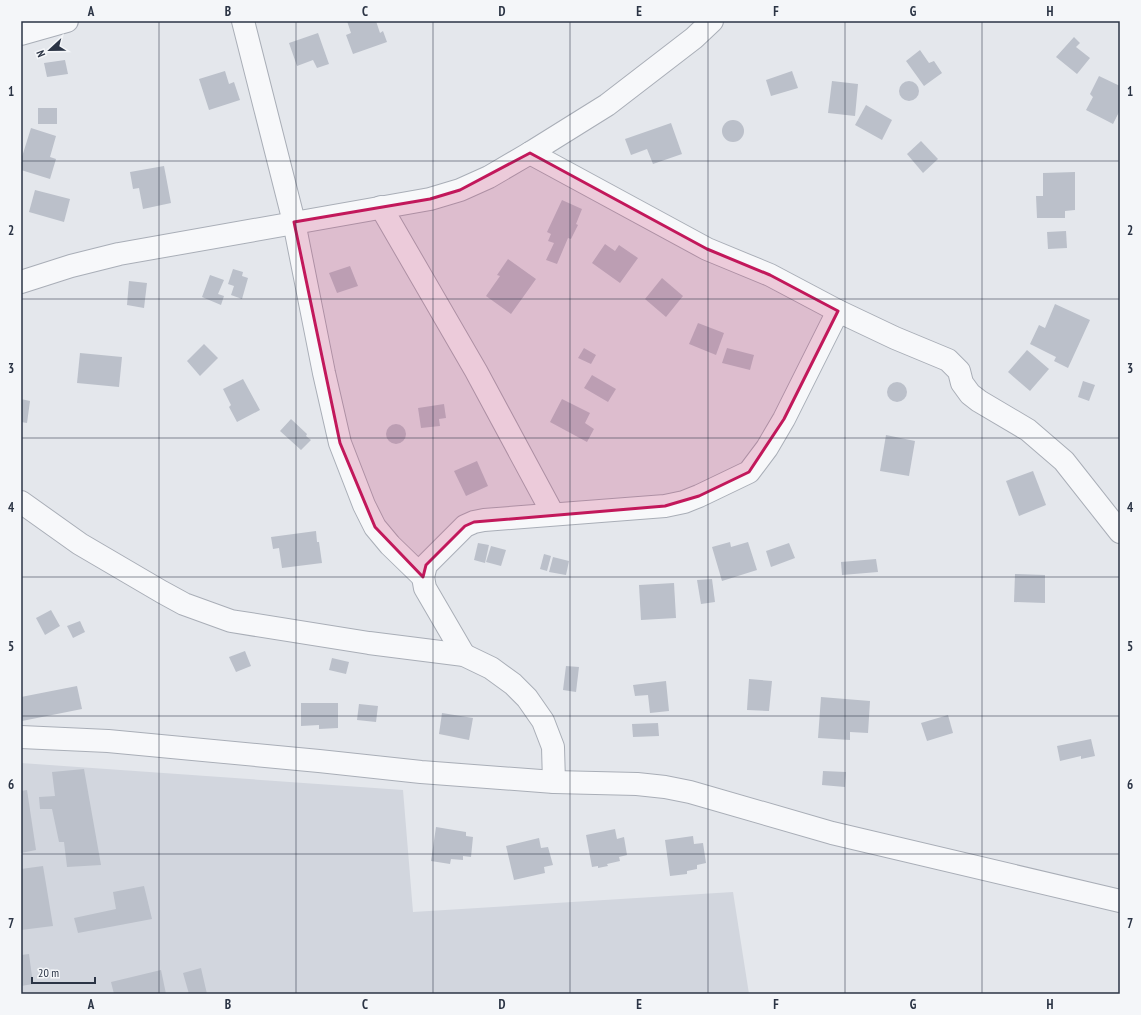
<svg xmlns="http://www.w3.org/2000/svg" width="1141" height="1015" viewBox="0 0 1141 1015" font-family="'PT Sans Narrow',sans-serif">
<rect width="100%" height="100%" fill="#e4e7ec"/>
<path fill="#d2d6de" d="M21,763L403,790L413,912L733,892L749,994H21Z"/>
<g fill="#bbc0ca">
<path d="M347,21H376L380,33L383,31L387,42L353,54L346,35L351,33Z"/>
<path d="M318,33L329,64L317,68L313,60L297,66L289,43Z"/>
<path d="M1074,37L1080,43L1076,47L1090,58L1077,74L1056,57Z"/>
<path d="M920,50L929,63L934,61L942,73L924,86L906,61Z"/>
<path d="M65,60L68,74L47,77L44,63Z"/>
<path d="M225,71L229,84L234,82L240,100L209,110L199,79Z"/>
<path d="M792,71L798,88L771,96L766,80Z"/>
<path d="M1099,76L1120,86V110L1113,124L1086,110L1093,97L1090,94Z"/>
<circle cx="909" cy="91" r="10"/>
<path d="M832,81L858,84L855,116L828,113Z"/>
<path d="M866,105L892,120L882,140L855,125Z"/>
<rect x="38" y="108" width="19" height="16"/>
<circle cx="733" cy="131" r="11"/>
<path d="M671,123L682,154L653,164L647,149L631,155L625,139Z"/>
<path d="M31,128L56,136L50,157L56,159L50,179L21,170V160Z"/>
<path d="M921,141L938,159L923,173L907,154Z"/>
<path d="M164,166L171,203L143,209L139,188L133,189L130,172Z"/>
<path d="M1075,172V210L1065,211V218H1037L1036,196H1043V173Z"/>
<path d="M35,190L70,199L64,222L29,212Z"/>
<path d="M562,200L582,209L576,224L578,225L571,239L568,238L557,264L546,260L554,243L548,241L551,234L547,232Z"/>
<path d="M1066,231L1067,248L1048,249L1047,232Z"/>
<path d="M605,244L615,251L619,245L638,258L620,283L592,263Z"/>
<path d="M508,259L536,279L511,314L486,296L500,276L497,275Z"/>
<path d="M350,266L358,286L337,293L329,273Z"/>
<path d="M233,269L243,272L242,276L248,278L242,299L231,295L234,286L228,284Z"/>
<path d="M210,275L224,280L218,294L224,296L221,305L202,297Z"/>
<path d="M662,278L683,296L666,317L645,299Z"/>
<path d="M129,281L147,283L144,308L127,305Z"/>
<path d="M1055,304L1090,320L1068,368L1054,361L1056,357L1030,344L1039,325L1045,328Z"/>
<path d="M698,323L724,333L716,355L689,344Z"/>
<path d="M204,344L218,358L200,376L187,361Z"/>
<path d="M584,348L596,355L591,364L578,358Z"/>
<path d="M727,348L754,355L750,370L722,363Z"/>
<path d="M1027,350L1049,369L1030,391L1008,372Z"/>
<path d="M80,353L122,357L119,387L77,383Z"/>
<path d="M592,375L616,389L608,402L584,388Z"/>
<path d="M243,379L260,410L237,422L229,407L231,405L223,389Z"/>
<path d="M1083,381L1095,385L1089,401L1078,397Z"/>
<circle cx="897" cy="392" r="10"/>
<path d="M21,399L30,401L27,423L21,422Z"/>
<path d="M562,399L590,413L585,423L594,429L587,442L550,422Z"/>
<path d="M444,404L446,418L439,419L440,426L421,428L418,408Z"/>
<path d="M291,419L307,434L306,436L311,440L301,450L280,431Z"/>
<circle cx="396" cy="434" r="10"/>
<path d="M886,435L915,441L909,476L880,471Z"/>
<path d="M477,461L488,486L466,496L454,471Z"/>
<path d="M1033,471L1046,505L1019,516L1006,481Z"/>
<path d="M316,531L317,542H319L322,563L282,568L279,548L273,549L271,537Z"/>
<path d="M730,542L731,547L748,542L757,570L722,581L712,547Z"/>
<path d="M478,543L489,545L485,563L474,560Z"/>
<path d="M789,543L795,558L771,567L766,551Z"/>
<path d="M491,546L506,550L501,566L486,562Z"/>
<path d="M544,554L551,556L547,571L540,569Z"/>
<path d="M553,557L569,561L566,575L549,572Z"/>
<path d="M876,559L878,572L842,575L841,562Z"/>
<path d="M1015,574L1045,575V603L1014,602Z"/>
<path d="M712,579L715,602L701,604L697,580Z"/>
<path d="M674,583L676,618L641,620L639,585Z"/>
<path d="M51,610L60,626L45,635L36,618Z"/>
<path d="M80,621L85,632L73,638L67,626Z"/>
<path d="M245,651L251,666L236,672L229,657Z"/>
<path d="M332,658L349,662L346,674L329,670Z"/>
<path d="M566,666L579,667L576,692L563,690Z"/>
<path d="M749,679L772,681L769,711L747,710Z"/>
<path d="M666,681L669,711L650,713L648,695L635,696L633,685Z"/>
<path d="M77,686L82,709L22,721L21,697Z"/>
<path d="M821,697L870,701L868,733L850,732V740L818,738Z"/>
<path d="M301,703H338V728L319,729V725L301,726Z"/>
<path d="M359,704L378,706L376,722L357,720Z"/>
<path d="M442,713L473,718L469,740L439,734Z"/>
<path d="M948,715L953,733L927,741L921,723Z"/>
<path d="M658,723L659,736L633,737L632,724Z"/>
<path d="M1091,739L1095,756L1081,759V756L1060,761L1057,746Z"/>
<path d="M84,769L101,865L67,867L64,842H59L52,809H40L39,797L55,796L52,772Z"/>
<path d="M823,771L846,772L845,787L822,785Z"/>
<path d="M27,790L36,850L21,853V791Z"/>
<path d="M436,827L466,832V836L473,837L471,857L463,856V860L451,859L450,864L431,861Z"/>
<path d="M615,829L617,839L624,837L627,855L619,857L620,861L607,864L608,866L598,868V866L592,867L586,835Z"/>
<path d="M693,836L694,844L703,843L706,863L697,865V869L687,871V874L670,876L665,840Z"/>
<path d="M539,838L541,848L548,847L553,865L544,867L545,873L514,880L506,846Z"/>
<path d="M43,866L53,926L21,930V869Z"/>
<path d="M144,886L152,919L78,933L74,918L116,909L113,892Z"/>
<path d="M29,954L33,984L21,986V955Z"/>
<path d="M201,968L207,994H189L183,973Z"/>
<path d="M161,970L166,994H114L111,982Z"/>
</g>
<g fill="none" stroke-linecap="round" stroke-linejoin="round">
<defs>
<g id="minor">
<path d="M243,21L294,222L324,373L340,443L364,505L375,527L390,545L423,577"/>
<path d="M21,34L67,21"/>
<path d="M530,153L707,249L770,275L838,311L895,338L948,360L959,371L962,383L970,394L979,401L1028,430L1064,461L1120,532"/>
<path d="M381,207L476,371L553,514"/>
<path d="M21,282L71,266L119,254L430,199L460,190L489,177L530,153L607,105L694,38L712,21"/>
<path d="M21,502L80,544L162,592L184,604L231,621L369,643L464,655L491,668L513,684L527,698L543,721L553,747L554,782"/>
<path d="M464,655L425,588L423,577L426,565L465,526L474,522L484,520L665,506L684,502L699,496L749,472L767,448L784,419L838,311"/>
<path d="M21,737L108,741L319,761L421,772L554,782L637,784L665,787L690,792L832,833L1120,901"/>
</g>
</defs>
<use href="#minor" stroke="#a9aeb7" stroke-width="24"/>
<use href="#minor" stroke="#f7f8fa" stroke-width="22"/>
</g>
<path fill="#c2185b" fill-opacity="0.2" stroke="#c2185b" stroke-width="3" stroke-linejoin="round" d="M530,153L707,249L770,275L838,311L784,419L749,472L699,496L665,506L474,522L465,526L426,565L423,577L375,527L340,443L294,222L430,199L460,190Z"/>
<path fill="none" stroke="#2b3445" stroke-width="1" stroke-opacity="0.55" d="M159,21V994M296,21V994M433,21V994M570,21V994M708,21V994M845,21V994M982,21V994M21,161H1120M21,299H1120M21,438H1120M21,577H1120M21,716H1120M21,854H1120"/>
<rect width="1141" height="1015" fill="none" stroke="#f4f6f9" stroke-width="44"/>
<g transform="translate(50 50) rotate(248)" stroke="#f4f6f9" stroke-width="3" paint-order="stroke">
<path d="M0-3L7 15L0 10L-7 15Z" fill="#2b3445"/>
<text y="-6" font-size="11" font-weight="bold" text-anchor="middle" fill="#2b3445">N</text>
</g>
<path d="M32 977v6h63v-6" fill="none" stroke="#2b3445" stroke-width="2"/>
<text x="38" y="977" font-size="12" fill="#2b3445" stroke="#f4f6f9" stroke-width="3" paint-order="stroke">20 m</text>
<rect x="22" y="22" width="1097" height="971" fill="none" stroke="#2b3445" stroke-width="1.5"/>
<g font-size="13" text-anchor="middle" font-weight="bold" fill="#2b3445">
<text x="91" y="16">A</text>
<text x="228" y="16">B</text>
<text x="365" y="16">C</text>
<text x="502" y="16">D</text>
<text x="639" y="16">E</text>
<text x="776" y="16">F</text>
<text x="913" y="16">G</text>
<text x="1050" y="16">H</text>
<text x="11" y="96">1</text>
<text x="1130" y="96">1</text>
<text x="11" y="235">2</text>
<text x="1130" y="235">2</text>
<text x="11" y="373">3</text>
<text x="1130" y="373">3</text>
<text x="11" y="512">4</text>
<text x="1130" y="512">4</text>
<text x="11" y="651">5</text>
<text x="1130" y="651">5</text>
<text x="11" y="789">6</text>
<text x="1130" y="789">6</text>
<text x="11" y="928">7</text>
<text x="1130" y="928">7</text>
<text x="91" y="1009">A</text>
<text x="228" y="1009">B</text>
<text x="365" y="1009">C</text>
<text x="502" y="1009">D</text>
<text x="639" y="1009">E</text>
<text x="776" y="1009">F</text>
<text x="913" y="1009">G</text>
<text x="1050" y="1009">H</text>
</g>
</svg>
